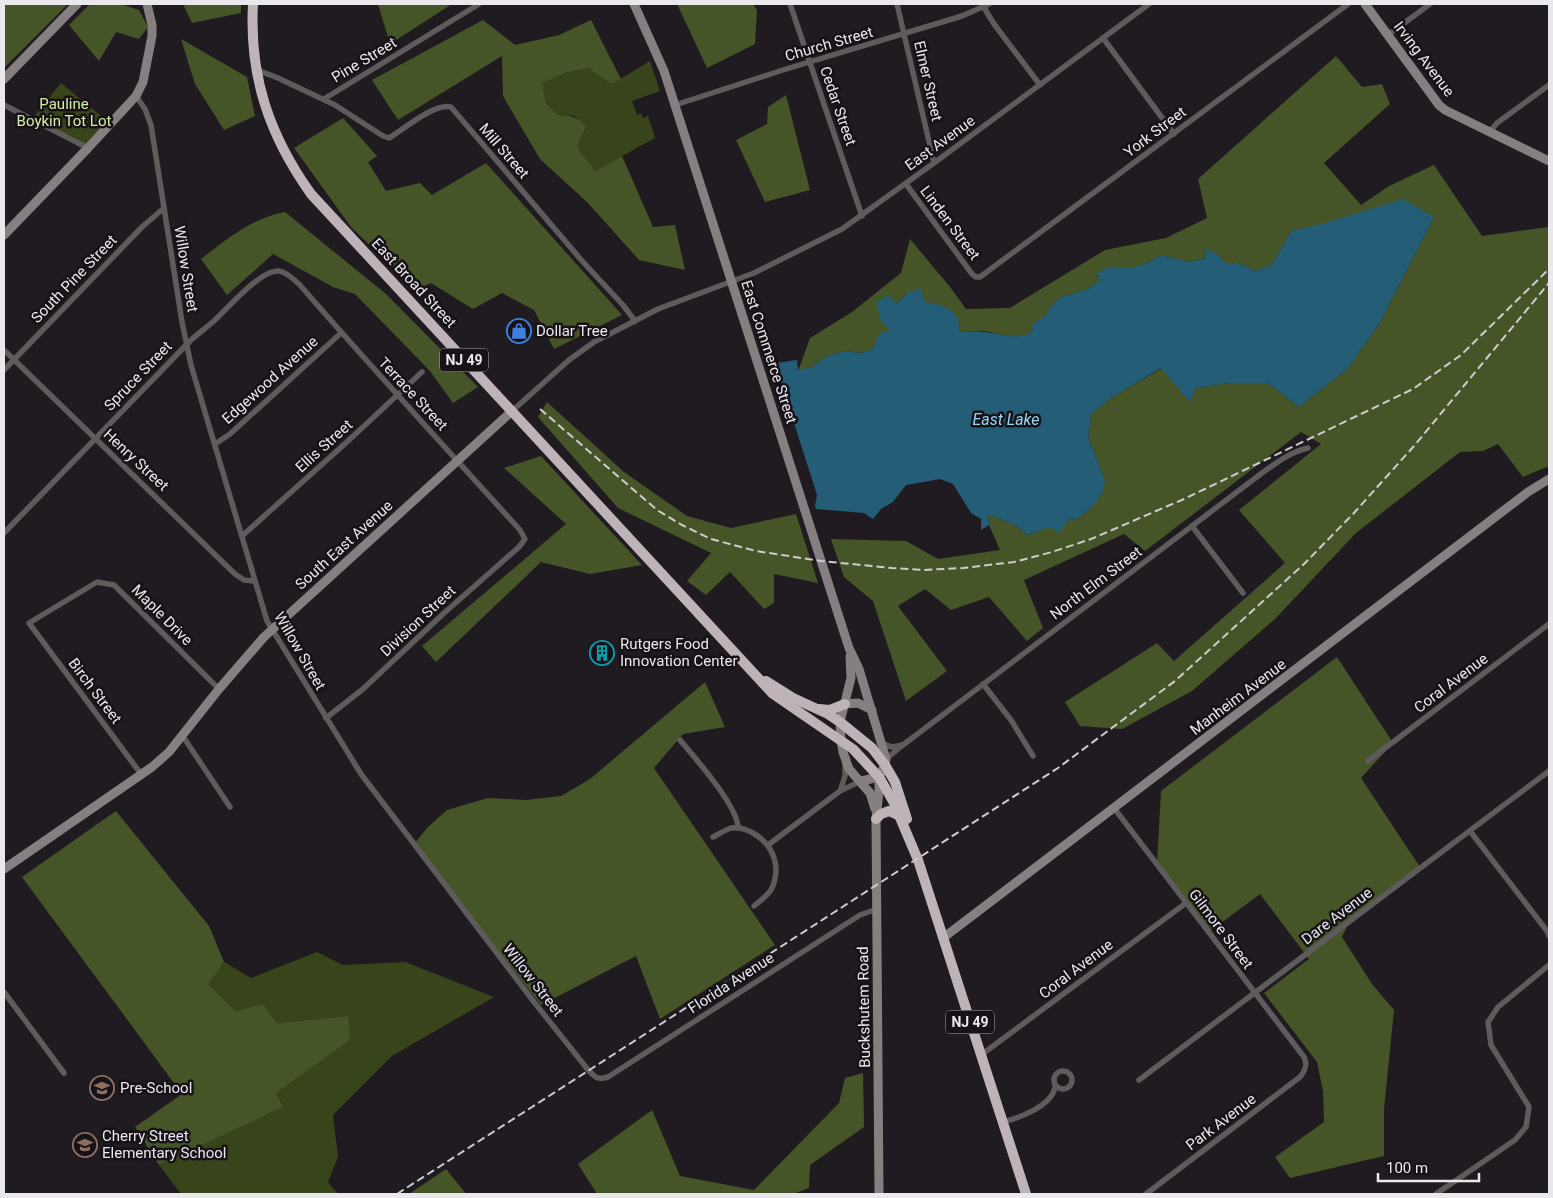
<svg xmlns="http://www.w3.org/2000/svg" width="1553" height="1198" viewBox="0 0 1553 1198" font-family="Roboto,sans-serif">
<rect width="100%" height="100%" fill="#1f1b21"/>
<g fill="#38451a">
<path d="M650,61L660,91L632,101L637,115L641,113L643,118L648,116L655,138L595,171L578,148L580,139L585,127L575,116L558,115L546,103L541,83L565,73L591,68L597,75L612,84Z"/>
<path d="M61,83L111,124L88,148L32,119Z"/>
<path d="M317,952L343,965L405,962L494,997L392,1056L333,1115L338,1157L328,1182L338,1194H181L159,1165L282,1107L275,1093L306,1070L348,1016L277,1023L263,1004L235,1011L207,984L224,962L251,978Z"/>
</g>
<g fill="#465527">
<path d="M4,4H68L4,68Z"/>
<path d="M90,4H120L139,10L148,27L139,39L116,32L99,61L69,25Z"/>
<path d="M183,4H241V13L192,23Z"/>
<path d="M378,4H448L449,6L390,44Z"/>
<path d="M677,4H753L757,10L755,44L707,68Z"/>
<path d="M483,20L515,45L559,35L591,20L621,79L612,84L597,75L590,68L565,73L542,83L546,103L558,115C571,116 578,116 586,127L580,139L578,148L595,171L622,156L653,227L675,225L685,270L639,260L588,203L540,159L503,96L502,56L398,120L372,80Z"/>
<path d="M181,39L247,77L255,116L224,130L195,84Z"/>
<path d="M1336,56L1362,87L1382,84L1390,104L1324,163L1361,205L1389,186L1434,165L1482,236L1549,227V466L1523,477L1498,444L1483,451L1460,452L1356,533L1275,619L1192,691L1122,729L1080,726L1065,702L1157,643L1174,661L1285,563L1239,510L1321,444L1301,432L1145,551L1124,534L1024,580L1043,628L1027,641L989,597L951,610L925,589L898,606L947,671L906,701L873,601L844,577L831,539L906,541L938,559L1000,550L989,525L988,514L1017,526L1027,535L1069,519L1076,520L1092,507L1105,481L1088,437L1091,421L1090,415L1111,398L1162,368L1190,401L1196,388L1229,383H1268L1299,407L1348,368L1379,324L1434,217L1325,224L1291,231L1272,264L1256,271L1238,263H1226L1218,255L1206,249L1205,258L1190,262L1161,255C1152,260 1141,267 1131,268C1113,271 1114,264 1096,275L1102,279L1088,289L1061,297L1053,304L1044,317L1034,323L1032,332C1016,342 1001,333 983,331C975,331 967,332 959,332L957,318L907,293L896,304L890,331L879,334L874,349L862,353L844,351L825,357L812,367L798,371L810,338L852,312L901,273L910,239L950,287L966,309L1010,308L1105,250L1166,238L1207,218L1198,179Z"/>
<path d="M786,95L810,190L765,202L736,140L767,124L768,107Z"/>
<path d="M343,118L377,156L368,162L386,191L420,183L432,195L486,163L622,315L554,349L534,310L502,293L473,309L431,283L416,290L351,227L294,148Z"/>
<path d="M285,212L386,294L478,387L453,403L430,371L355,294L333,287L273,254L227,295L201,259C227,239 252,218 285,212Z"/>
<path d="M547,402L624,472L687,516L731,528L796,514L818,583L774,574V603L764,609L730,572L706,595L687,581L711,553L618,508L538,417Z"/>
<path d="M541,456L642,565L590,574L541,562L436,662L422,646L566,524L504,468Z"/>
<path d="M1337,657L1393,743L1361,778L1420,867L1350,920L1342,937L1372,984L1394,1010L1384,1109V1156L1290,1178L1275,1157L1324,1122L1323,1091L1317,1062L1264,993L1309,959L1260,894L1209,932L1157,864L1161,791Z"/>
<path d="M705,682L725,727L683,734L654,768L775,945L660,1019L636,956L541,1005L414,844L428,827L447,810L488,798L526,800L561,796L590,779Z"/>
<path d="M116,811L209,926L224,962L208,984L235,1011L263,1004L277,1023L348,1016L350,1040L276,1093L283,1107L159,1165L135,1127L182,1094L22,877Z"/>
<path d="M863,1073L864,1127L810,1165L809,1188L793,1194H597L578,1164L652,1110L680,1176L754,1190L839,1103L845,1078Z"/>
<path d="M446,1169L466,1194H409Z"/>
</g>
<path fill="#245d76" d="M1403,199L1434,217L1379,324L1348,368L1299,407L1268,383H1229L1196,388L1190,402L1161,368L1111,398L1090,415L1091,421L1088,437L1105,481L1102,494L1092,507L1076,520L1069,519L1059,533L1050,527L1027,535L1017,526L988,514L989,525L981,530V519L971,513L953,484L940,479L906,485L893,502L881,509L873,519L864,513L816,509L815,506L817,495L780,379L773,373L771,364L797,360L798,370L812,367L825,357L844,351L862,353L873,349L879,334L890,330L881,321L876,302L889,295L896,304L907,293L920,288L925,302C936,303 954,308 958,319C959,323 959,328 959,332C967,332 975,331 983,332C1000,333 1017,341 1032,332L1033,323L1044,317L1053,304L1061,297L1088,289L1101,279L1096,274L1109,267L1131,268L1147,263L1161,255L1190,262L1205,258L1206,248L1218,255L1226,263H1238L1256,271L1272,264L1291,231L1325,223Z"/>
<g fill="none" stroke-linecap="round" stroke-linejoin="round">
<g stroke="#5f5b5d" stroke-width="5.5">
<path d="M790,4L862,216"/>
<path d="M897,4L934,163"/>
<path d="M983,6L994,24L1040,85"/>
<path d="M1388,35L1430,4"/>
<path d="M1103,38L1174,134"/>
<path d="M257,70L278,78L335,105L383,136L389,138C403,130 435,102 451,107L583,262L623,305L635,321"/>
<path d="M136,96L145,109L151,125L182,322L191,365L267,621L361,774L534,1002L589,1071C596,1078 598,1080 608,1077L860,915L877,909"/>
<path d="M324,99L479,4"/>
<path d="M4,105L88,148"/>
<path d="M675,105L783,70L962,16L989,4"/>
<path d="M1489,133L1497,123L1549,85"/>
<path d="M906,184L972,274L976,277H980L1348,4"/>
<path d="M4,350L235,574L244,580L254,581"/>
<path d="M4,370L142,227L164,208"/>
<path d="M512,411L569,360L594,342L658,309L754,273L842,229L934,163L1149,4"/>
<path d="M215,444L230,434L341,333"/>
<path d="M1192,526L1243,593"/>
<path d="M4,533L191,340C199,333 207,327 215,320C228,308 261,269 279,271C287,272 293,279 299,284C371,367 446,448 520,530L525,539L519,547L443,614L363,689L326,718"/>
<path d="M242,536L348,441L422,372"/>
<path d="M983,684L1011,720L1033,756"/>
<path d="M182,735L230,807"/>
<path d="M680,740C695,758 738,806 738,828"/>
<path d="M882,744L892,747L903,745"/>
<path d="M886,759L903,745L1262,473C1276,463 1290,452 1308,448"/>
<path d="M1368,761L1549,624"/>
<path d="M141,774L29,623L97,582L114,585L219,689"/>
<path d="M840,791L845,776V764"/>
<path d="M1114,808L1304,1057C1308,1065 1305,1071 1300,1077L1146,1194"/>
<path d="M1470,831L1547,931L1549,936"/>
<path d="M713,837C719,834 725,830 731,828C739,827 746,829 753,833C774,845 782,868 771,890C767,896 760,901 754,906"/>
<path d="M768,845L840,791L861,781"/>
<path d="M4,992L64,1073"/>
<path d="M981,1055L1186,903"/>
<circle cx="1063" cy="1080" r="9"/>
<path d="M1139,1080L1549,771"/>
<path d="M1003,1122C1019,1118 1052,1106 1055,1087"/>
<path d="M1436,1194L1515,1140L1526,1127L1529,1107L1491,1045L1488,1022L1498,1007L1549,965"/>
</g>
<g stroke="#857f82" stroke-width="9">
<path d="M634,4L664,71L849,648L859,669L886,759L885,765L879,777V790L876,819L879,1194"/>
<path d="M1365,4L1439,105L1445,110L1549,161"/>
<path d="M4,79L77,4"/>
<path d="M4,235L88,148L136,96L143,82L152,36V25L147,4"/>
<path d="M850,656L851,678L840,722L841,740L843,752L849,769L870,793L875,809"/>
<path d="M845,704L858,703L872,710"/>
<path d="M861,781L879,777"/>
<path d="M4,869L152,767L169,752L219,689L264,637L512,411"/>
<path d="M943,938L1528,492L1549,479"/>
</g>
<g stroke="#bdb3b8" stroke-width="10">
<path d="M253,4C249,76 269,135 311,194L773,694L853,749L879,777L893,801L918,860L1026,1194"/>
<path d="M766,681L793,698L828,714L840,722L872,748L885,765L895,782L907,819"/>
<path d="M819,709L830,710L845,704"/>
<path d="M876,819L881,814L889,811L900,816"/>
</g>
<g stroke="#cfccd1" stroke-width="2" stroke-dasharray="8 4" stroke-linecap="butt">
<path d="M540,409L657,510L682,525L711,539L756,551L821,561L892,568L924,570L963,568L1014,562L1052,552L1091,539L1184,499L1413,389L1461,355L1549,269"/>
<path d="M397,1194L1058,768L1175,681L1304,564L1353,514L1414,446L1549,283"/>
</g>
</g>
<defs>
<symbol id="shop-ring" viewBox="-11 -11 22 22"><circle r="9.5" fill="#161218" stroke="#3f7fe0" stroke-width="1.5"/><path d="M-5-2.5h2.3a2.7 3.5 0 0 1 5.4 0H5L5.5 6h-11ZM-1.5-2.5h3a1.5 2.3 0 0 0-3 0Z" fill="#3f7fe0"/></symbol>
<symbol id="building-ring" viewBox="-11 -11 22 22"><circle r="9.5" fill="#161218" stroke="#0f9aa8" stroke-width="1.5"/><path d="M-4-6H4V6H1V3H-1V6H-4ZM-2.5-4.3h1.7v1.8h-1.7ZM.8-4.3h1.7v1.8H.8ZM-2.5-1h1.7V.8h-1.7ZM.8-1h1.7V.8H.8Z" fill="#0f9aa8"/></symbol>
<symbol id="school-ring" viewBox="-11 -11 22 22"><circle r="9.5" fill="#161218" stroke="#8d6e63" stroke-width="1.5"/><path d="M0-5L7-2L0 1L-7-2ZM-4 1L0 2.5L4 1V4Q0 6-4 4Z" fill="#8d6e63"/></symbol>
</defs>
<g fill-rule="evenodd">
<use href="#shop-ring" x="505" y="317" width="28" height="28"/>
<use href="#building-ring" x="588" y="639" width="28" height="28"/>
<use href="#school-ring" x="88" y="1074" width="28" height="28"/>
<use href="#school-ring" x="71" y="1131" width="28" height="28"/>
</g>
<g text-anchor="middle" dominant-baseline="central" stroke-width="5" stroke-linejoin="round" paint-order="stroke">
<g fill="#161218" stroke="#aba8ad" stroke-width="1">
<rect x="440" y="348.5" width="48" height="23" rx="4"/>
<rect x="946" y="1010.5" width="48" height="23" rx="4"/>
</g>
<g font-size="14" font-weight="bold" fill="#ebe8ed">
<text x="464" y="360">NJ 49</text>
<text x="970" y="1022">NJ 49</text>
</g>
<g font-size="15" fill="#ebe8ed" stroke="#161218">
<text transform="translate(829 44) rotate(-16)">Church Street</text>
<text transform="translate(1424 59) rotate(53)">Irving Avenue</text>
<text transform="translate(364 60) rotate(-31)">Pine Street</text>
<text transform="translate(928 81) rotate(77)">Elmer Street</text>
<text transform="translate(838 106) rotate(71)">Cedar Street</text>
<text transform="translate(1155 132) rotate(-37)">York Street</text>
<text transform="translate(940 143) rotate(-36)">East Avenue</text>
<text transform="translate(504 151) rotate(49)">Mill Street</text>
<text transform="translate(950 223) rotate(53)">Linden Street</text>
<text transform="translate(186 269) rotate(81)">Willow Street</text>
<text transform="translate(74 279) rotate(-46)">South Pine Street</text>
<text transform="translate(414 283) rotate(47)">East Broad Street</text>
<text transform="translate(769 352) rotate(72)">East Commerce Street</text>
<text transform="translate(138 376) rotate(-46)">Spruce Street</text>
<text transform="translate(270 380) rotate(-42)">Edgewood Avenue</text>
<text transform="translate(413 394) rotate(47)">Terrace Street</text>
<text transform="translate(324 446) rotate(-42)">Ellis Street</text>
<text transform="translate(136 460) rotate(43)">Henry Street</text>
<text transform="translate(344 545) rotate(-42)">South East Avenue</text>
<text transform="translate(1096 583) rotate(-37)">North Elm Street</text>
<text transform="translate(162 615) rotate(45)">Maple Drive</text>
<text transform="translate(418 621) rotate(-43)">Division Street</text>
<text transform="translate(300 651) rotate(60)">Willow Street</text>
<text transform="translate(1451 683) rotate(-37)">Coral Avenue</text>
<text transform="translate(95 691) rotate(53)">Birch Street</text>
<text transform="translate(1238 697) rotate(-37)">Manheim Avenue</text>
<text transform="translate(1337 916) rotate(-37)">Dare Avenue</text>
<text transform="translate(1221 929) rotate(53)">Gilmore Street</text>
<text transform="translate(1076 969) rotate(-37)">Coral Avenue</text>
<text transform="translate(533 980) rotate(52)">Willow Street</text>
<text transform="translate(731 983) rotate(-33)">Florida Avenue</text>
<text transform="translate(864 1007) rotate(-91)">Buckshutem Road</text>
<text transform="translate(1221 1122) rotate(-37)">Park Avenue</text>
</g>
<g font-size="15" fill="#d4eea3" stroke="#161218">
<text x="64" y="104">Pauline<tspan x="64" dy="17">Boykin Tot Lot</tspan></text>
</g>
<g font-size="15" fill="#ebe8ed" stroke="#161218" text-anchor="start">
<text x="536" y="331">Dollar Tree</text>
<text x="620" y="644">Rutgers Food<tspan x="620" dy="17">Innovation Center</tspan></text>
<text x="120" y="1088">Pre-School</text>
<text x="102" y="1136">Cherry Street<tspan x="102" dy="17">Elementary School</tspan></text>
</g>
<g font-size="16" font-style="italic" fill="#93d6f6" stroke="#161218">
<text x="1006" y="419">East Lake</text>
</g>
</g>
<rect width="1553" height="1198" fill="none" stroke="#ebe8ed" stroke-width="10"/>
<path d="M1378 1173v8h101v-8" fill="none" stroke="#ebe8ed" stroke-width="2.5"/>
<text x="1386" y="1173" font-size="15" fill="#ebe8ed" stroke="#161218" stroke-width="4" paint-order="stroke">100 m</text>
</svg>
